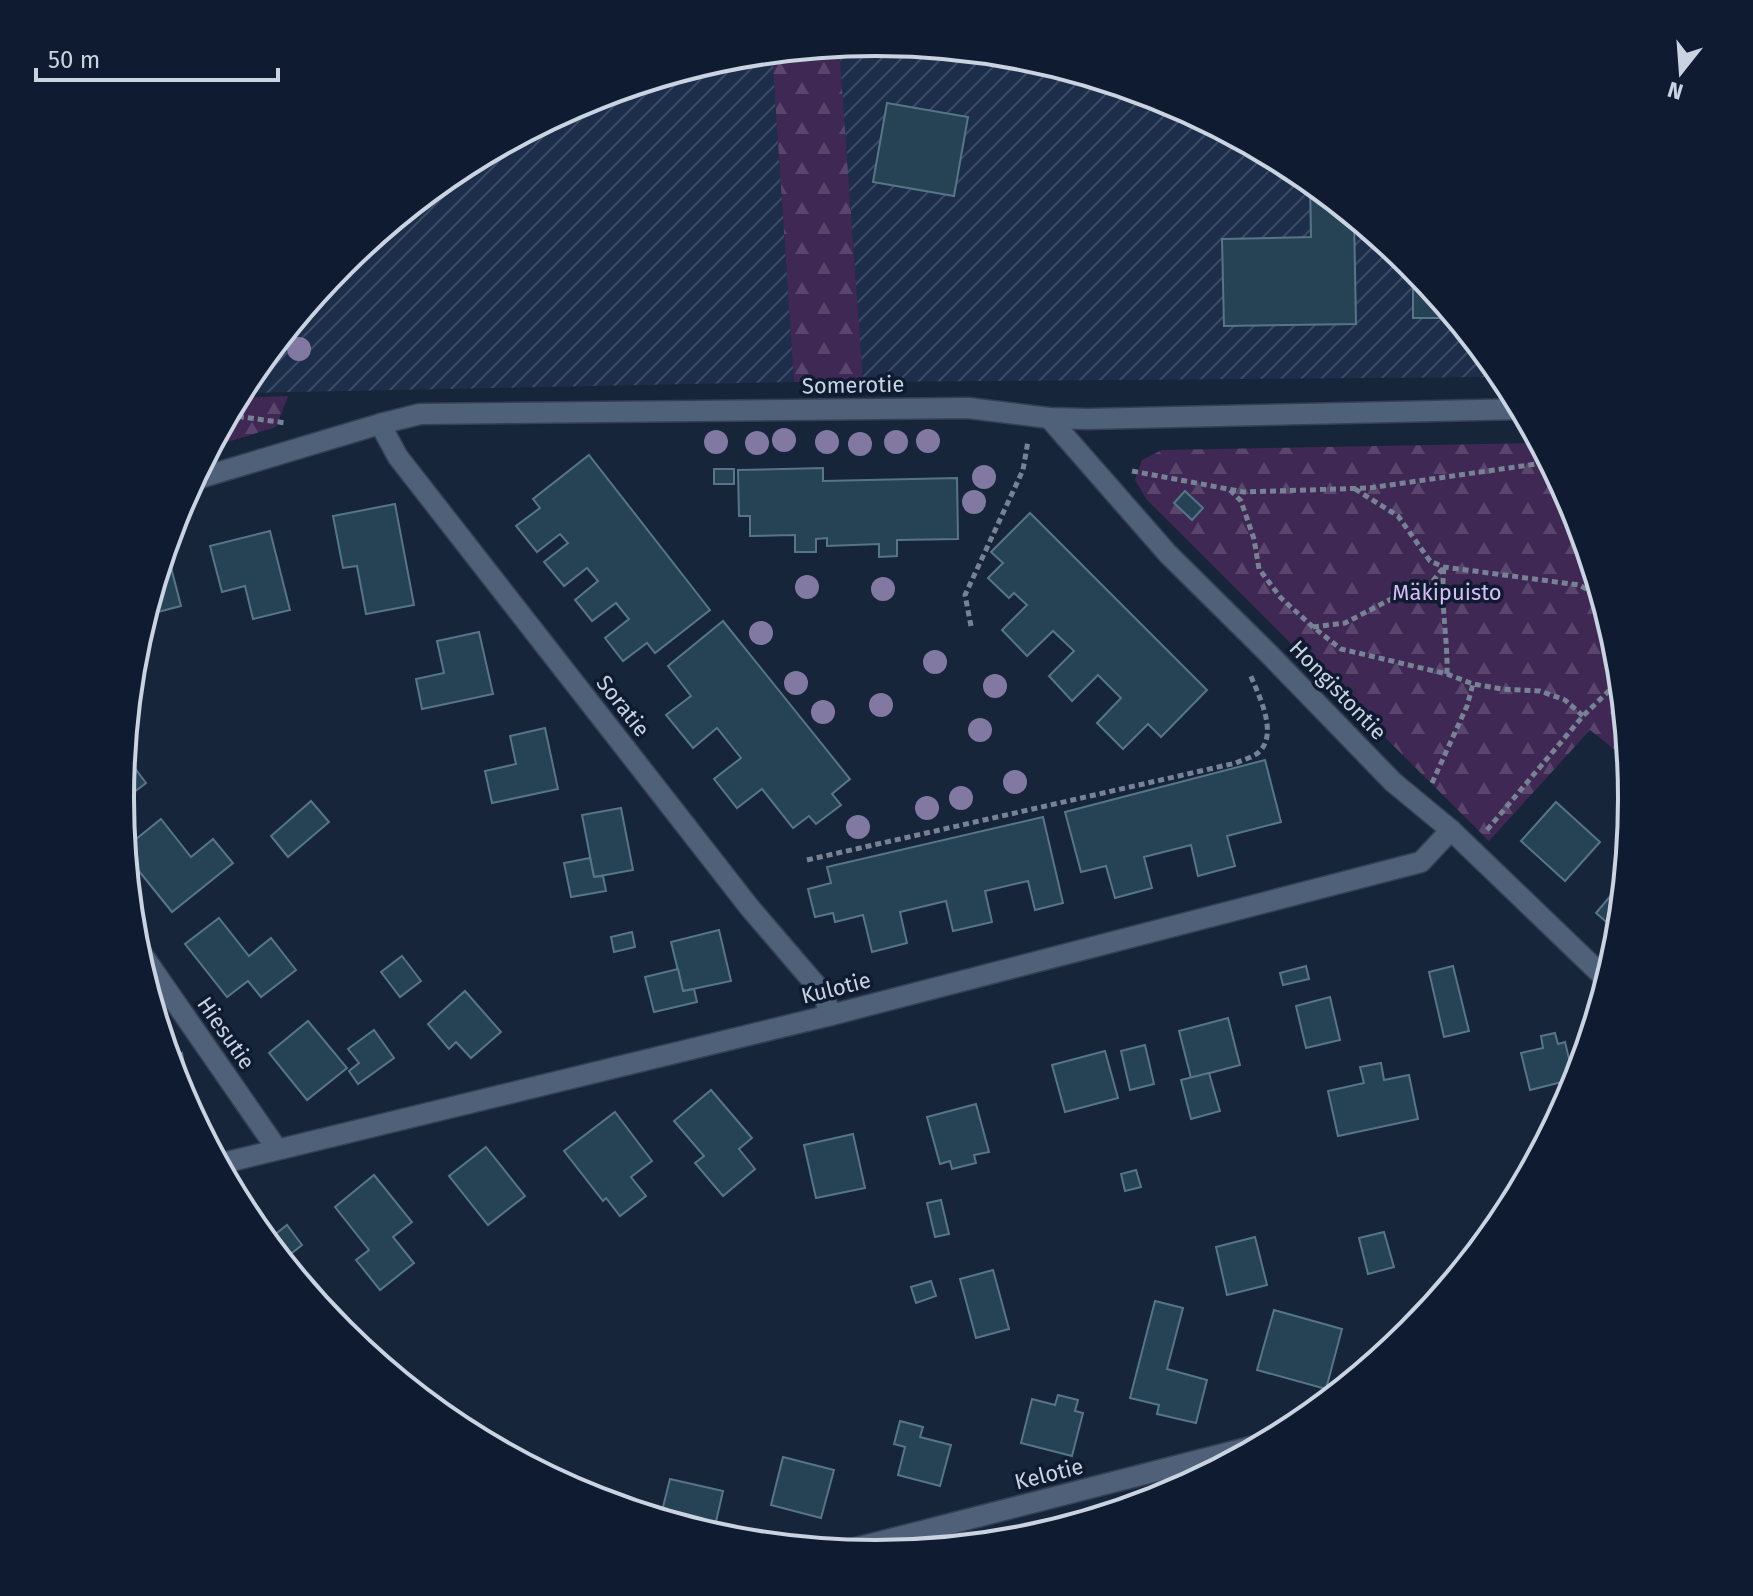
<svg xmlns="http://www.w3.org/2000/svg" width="1753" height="1596" viewBox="0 0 1753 1596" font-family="'Fira Sans',sans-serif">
<defs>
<pattern id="industrial-furrows" width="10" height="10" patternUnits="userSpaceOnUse" patternTransform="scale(2)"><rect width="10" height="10" fill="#1d2e4a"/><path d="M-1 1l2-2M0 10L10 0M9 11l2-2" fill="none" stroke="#3c4b64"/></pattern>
<pattern id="forest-firs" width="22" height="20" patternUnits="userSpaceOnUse" patternTransform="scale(2)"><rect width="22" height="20" fill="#402855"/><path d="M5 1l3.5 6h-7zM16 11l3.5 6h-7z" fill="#5a466d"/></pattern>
</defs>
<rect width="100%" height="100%" fill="#17253b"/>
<g fill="url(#industrial-furrows)">
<path d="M877,42L1024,57L1166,100L1297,170L1411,264L1504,377L863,382L839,46Z"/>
<path d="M772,52L794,382L240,393L248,378L342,263L457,169L588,99L729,56Z"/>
</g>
<g fill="url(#forest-firs)">
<path d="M839,46L863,382H794L772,52Z"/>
<path d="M288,396L276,427L211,447L237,398Z"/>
<path d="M1540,443L1575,509L1618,651L1629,761L1590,730L1489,841L1147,500L1135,480L1142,460L1162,450Z"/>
</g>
<g fill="#254354" stroke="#567688" stroke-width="2">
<path d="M887,103L968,117L954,196L873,182Z"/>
<path d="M1310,180L1354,217L1356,324L1224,326L1222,239L1311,237Z"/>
<path d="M1413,265L1456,318H1413Z"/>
<path d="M589,455L710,610L655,653L647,643L623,661L605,638L629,619L616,603L592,621L575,600L598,581L587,568L564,586L544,562L568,543L560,534L537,552L516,526L540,508L533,499Z"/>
<path d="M823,468V481L957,478L958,539L897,540V556L879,557V544L827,546V538L816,539V552H795V535L750,536V516H739L738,470Z"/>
<rect x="714" y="469" width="20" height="15"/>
<path d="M1185,491L1203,508L1192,520L1174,503Z"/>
<path d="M395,504L414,605L366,614L357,566L343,568L333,516Z"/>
<path d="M1030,513L1207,690L1161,737L1148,724L1123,749L1097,723L1121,698L1098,675L1072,701L1049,676L1074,651L1053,631L1027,656L1002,630L1027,605L1014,593L1009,598L988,578L1003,563L991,552Z"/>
<path d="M270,531L290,610L253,619L245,586L222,592L210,546Z"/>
<path d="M167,552L181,606L146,615L165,553Z"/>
<path d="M723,621L850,779L832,794L841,805L816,824L809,816L793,828L762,789L737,808L714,779L741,758L717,728L693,748L666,715L691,696L668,666Z"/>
<path d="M479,632L493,694L422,709L416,679L444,673L437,641Z"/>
<path d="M545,728L558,789L492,803L485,771L516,764L510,736Z"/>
<path d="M125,755L146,783L121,802V798Z"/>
<path d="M1265,760L1281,822L1227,836L1235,866L1198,876L1191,845L1144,857L1152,888L1115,898L1106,866L1081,872L1065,812Z"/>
<path d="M311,801L329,822L288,857L271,836Z"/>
<path d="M1556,802L1600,842L1565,881L1521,841Z"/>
<path d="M621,808L633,870L594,877L582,815Z"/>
<path d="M1043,817L1063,903L1035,910L1028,881L985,891L992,922L953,931L946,901L900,912L907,943L872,952L863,915L835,922L833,913L815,917L808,889L831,883L827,867Z"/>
<path d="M161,819L191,857L213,839L233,863L172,912L126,855L125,848Z"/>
<path d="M590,858L594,877L603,876L606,891L571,897L564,863Z"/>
<path d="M1624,880L1619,933L1596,913Z"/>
<path d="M219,918L249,956L271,938L296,970L261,997L248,981L227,997L185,944Z"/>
<path d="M719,930L731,981L683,991L671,942Z"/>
<path d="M632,932L635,947L614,952L611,937Z"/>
<path d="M402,956L421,981L400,997L381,972Z"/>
<path d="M1306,966L1309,979L1283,985L1280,973Z"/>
<path d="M1453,966L1469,1031L1444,1037L1429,972Z"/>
<path d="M678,969L683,991L694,989L697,1002L654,1012L645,977Z"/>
<path d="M465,991L501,1032L471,1058L456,1042L449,1049L428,1024Z"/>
<path d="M1330,997L1340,1040L1306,1048L1296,1006Z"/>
<path d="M1228,1018L1240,1065L1191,1078L1179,1031Z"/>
<path d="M308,1021L347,1068L307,1100L269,1053Z"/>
<path d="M374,1030L394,1058L358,1084L349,1071L359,1063L348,1049Z"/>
<path d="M1555,1033L1558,1044L1565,1042L1574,1079L1530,1090L1521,1053L1543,1048L1541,1036Z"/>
<path d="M1145,1045L1154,1084L1130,1090L1121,1051Z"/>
<path d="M1105,1051L1118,1098L1065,1112L1052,1065Z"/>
<path d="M182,1053L192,1113L178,1087L168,1055Z"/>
<path d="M1381,1063L1384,1080L1409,1075L1418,1119L1338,1136L1328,1091L1364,1083L1360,1067Z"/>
<path d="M1209,1073L1220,1111L1191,1119L1181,1080Z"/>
<path d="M711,1090L752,1138L739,1149L755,1169L723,1196L695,1163L704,1156L674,1121Z"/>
<path d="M976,1104L989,1152L974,1155L976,1163L952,1169L950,1161L940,1164L927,1117Z"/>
<path d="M615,1112L652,1161L631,1177L646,1196L620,1216L606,1198L603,1201L564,1151Z"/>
<path d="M853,1134L865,1188L816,1198L804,1145Z"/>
<path d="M486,1147L525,1196L488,1225L449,1176Z"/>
<path d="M1136,1170L1141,1187L1125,1191L1121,1174Z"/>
<path d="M374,1175L412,1222L393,1237L414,1263L380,1290L356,1260L369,1250L335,1207Z"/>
<path d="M941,1200L949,1234L935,1237L927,1203Z"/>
<path d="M254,1212L273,1236L287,1225L302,1245L287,1257L304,1279L300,1281L248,1218Z"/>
<path d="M1384,1232L1394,1267L1368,1274L1359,1238Z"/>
<path d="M1255,1237L1267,1285L1227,1295L1216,1247Z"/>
<path d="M993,1270L1009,1329L976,1338L960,1279Z"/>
<path d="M931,1281L936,1296L916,1303L911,1287Z"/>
<path d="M1155,1301L1183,1308L1167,1369L1207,1380L1196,1423L1157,1414L1159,1405L1130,1398Z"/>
<path d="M1420,1304L1429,1311L1401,1341L1394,1336Z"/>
<path d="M1274,1310L1342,1329L1326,1389L1257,1370Z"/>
<path d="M1058,1395L1078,1400L1075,1411L1083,1413L1072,1456L1021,1443L1032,1399L1055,1405Z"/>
<path d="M900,1421L923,1427L920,1437L951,1445L940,1486L898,1475L905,1447L894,1444Z"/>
<path d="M783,1457L834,1470L821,1518L771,1505Z"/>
<path d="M670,1479L723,1491L713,1535L660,1519Z"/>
</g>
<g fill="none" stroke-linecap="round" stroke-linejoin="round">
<defs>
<g id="minor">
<path d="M1049,418L1168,554L1269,654L1393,782L1451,830L1607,980"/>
<path d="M380,424L398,457L750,908L822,992L831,1015"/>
<path d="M193,480L380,424L420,414L968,408L1049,418L1088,419L1522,409"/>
<path d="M135,944L277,1149"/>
<path d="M219,1164L831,1015L1421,862L1451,830"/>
<path d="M844,1551L1266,1443"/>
</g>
</defs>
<use href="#minor" stroke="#364054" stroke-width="23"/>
<g stroke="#778395" stroke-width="5" stroke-dasharray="6 4" stroke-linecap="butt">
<path d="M228,415L286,423"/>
<path d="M1132,471L1244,492L1369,488L1550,462"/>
<path d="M1355,489L1398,516L1430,561L1444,567L1579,585L1602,597"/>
<path d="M1230,490L1241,501L1254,539L1259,569L1281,598L1313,627L1341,649L1447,674L1473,684L1502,689L1540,691L1565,700L1583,716"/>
<path d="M1444,568C1440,604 1448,638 1447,674"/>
<path d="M971,626L965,595L1023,470L1028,441"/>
<path d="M1313,627L1345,623L1397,596L1416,590L1432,582L1444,567"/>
<path d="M1432,783L1467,706L1473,684"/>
<path d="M1487,830L1583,716L1621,679"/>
<path d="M807,860L1236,763C1242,760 1254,757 1259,752C1279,733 1258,694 1250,674"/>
</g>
<use href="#minor" stroke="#4f6079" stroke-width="20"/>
</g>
<g fill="#8179a1">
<circle cx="299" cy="349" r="12"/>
<circle cx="784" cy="440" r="12"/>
<circle cx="928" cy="441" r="12"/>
<circle cx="716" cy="442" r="12"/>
<circle cx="827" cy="442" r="12"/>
<circle cx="896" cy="442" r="12"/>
<circle cx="757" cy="443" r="12"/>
<circle cx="860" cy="444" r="12"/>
<circle cx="984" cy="477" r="12"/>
<circle cx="974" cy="502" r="12"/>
<circle cx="807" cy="587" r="12"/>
<circle cx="883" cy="589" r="12"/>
<circle cx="761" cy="633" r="12"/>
<circle cx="935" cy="662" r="12"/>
<circle cx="796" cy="683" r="12"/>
<circle cx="995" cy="686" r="12"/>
<circle cx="881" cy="705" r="12"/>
<circle cx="823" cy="712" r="12"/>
<circle cx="980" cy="730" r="12"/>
<circle cx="1015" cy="782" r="12"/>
<circle cx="961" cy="798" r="12"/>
<circle cx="927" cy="808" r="12"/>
<circle cx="858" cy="827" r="12"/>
</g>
<g text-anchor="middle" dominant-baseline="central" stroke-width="7" stroke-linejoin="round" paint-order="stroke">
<g font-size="22" fill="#c9d3e2" stroke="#0e1b31">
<text transform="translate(853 385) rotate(-1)">Somerotie</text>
<text transform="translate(1338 690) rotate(46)">Hongistontie</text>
<text transform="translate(623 706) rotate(52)">Soratie</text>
<text transform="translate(836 988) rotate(-14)">Kulotie</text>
<text transform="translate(226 1033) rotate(55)">Hiesutie</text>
<text transform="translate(1049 1474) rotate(-14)">Kelotie</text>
</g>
<g font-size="22" fill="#d8bdf4" stroke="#0e1b31">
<text x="1447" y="592">Mäkipuisto</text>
</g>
</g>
<path d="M0 0H1753V1596H0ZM134 798a742 742 0 1 1 1484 0a742 742 0 1 1-1484 0Z" fill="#0e1b31" fill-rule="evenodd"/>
<path fill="none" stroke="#c9d3e2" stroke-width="4" d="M134 798a742 742 0 1 1 1484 0a742 742 0 1 1-1484 0Z"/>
<g transform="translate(1681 72) rotate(197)" stroke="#0e1b31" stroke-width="6" paint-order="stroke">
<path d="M0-6L14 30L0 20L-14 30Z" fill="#c9d3e2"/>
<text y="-12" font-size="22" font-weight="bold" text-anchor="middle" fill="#c9d3e2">N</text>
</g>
<path d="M36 68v12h242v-12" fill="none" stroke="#c9d3e2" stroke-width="4"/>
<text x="48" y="68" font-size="24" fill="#c9d3e2" stroke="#0e1b31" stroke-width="6" paint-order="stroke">50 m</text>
</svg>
